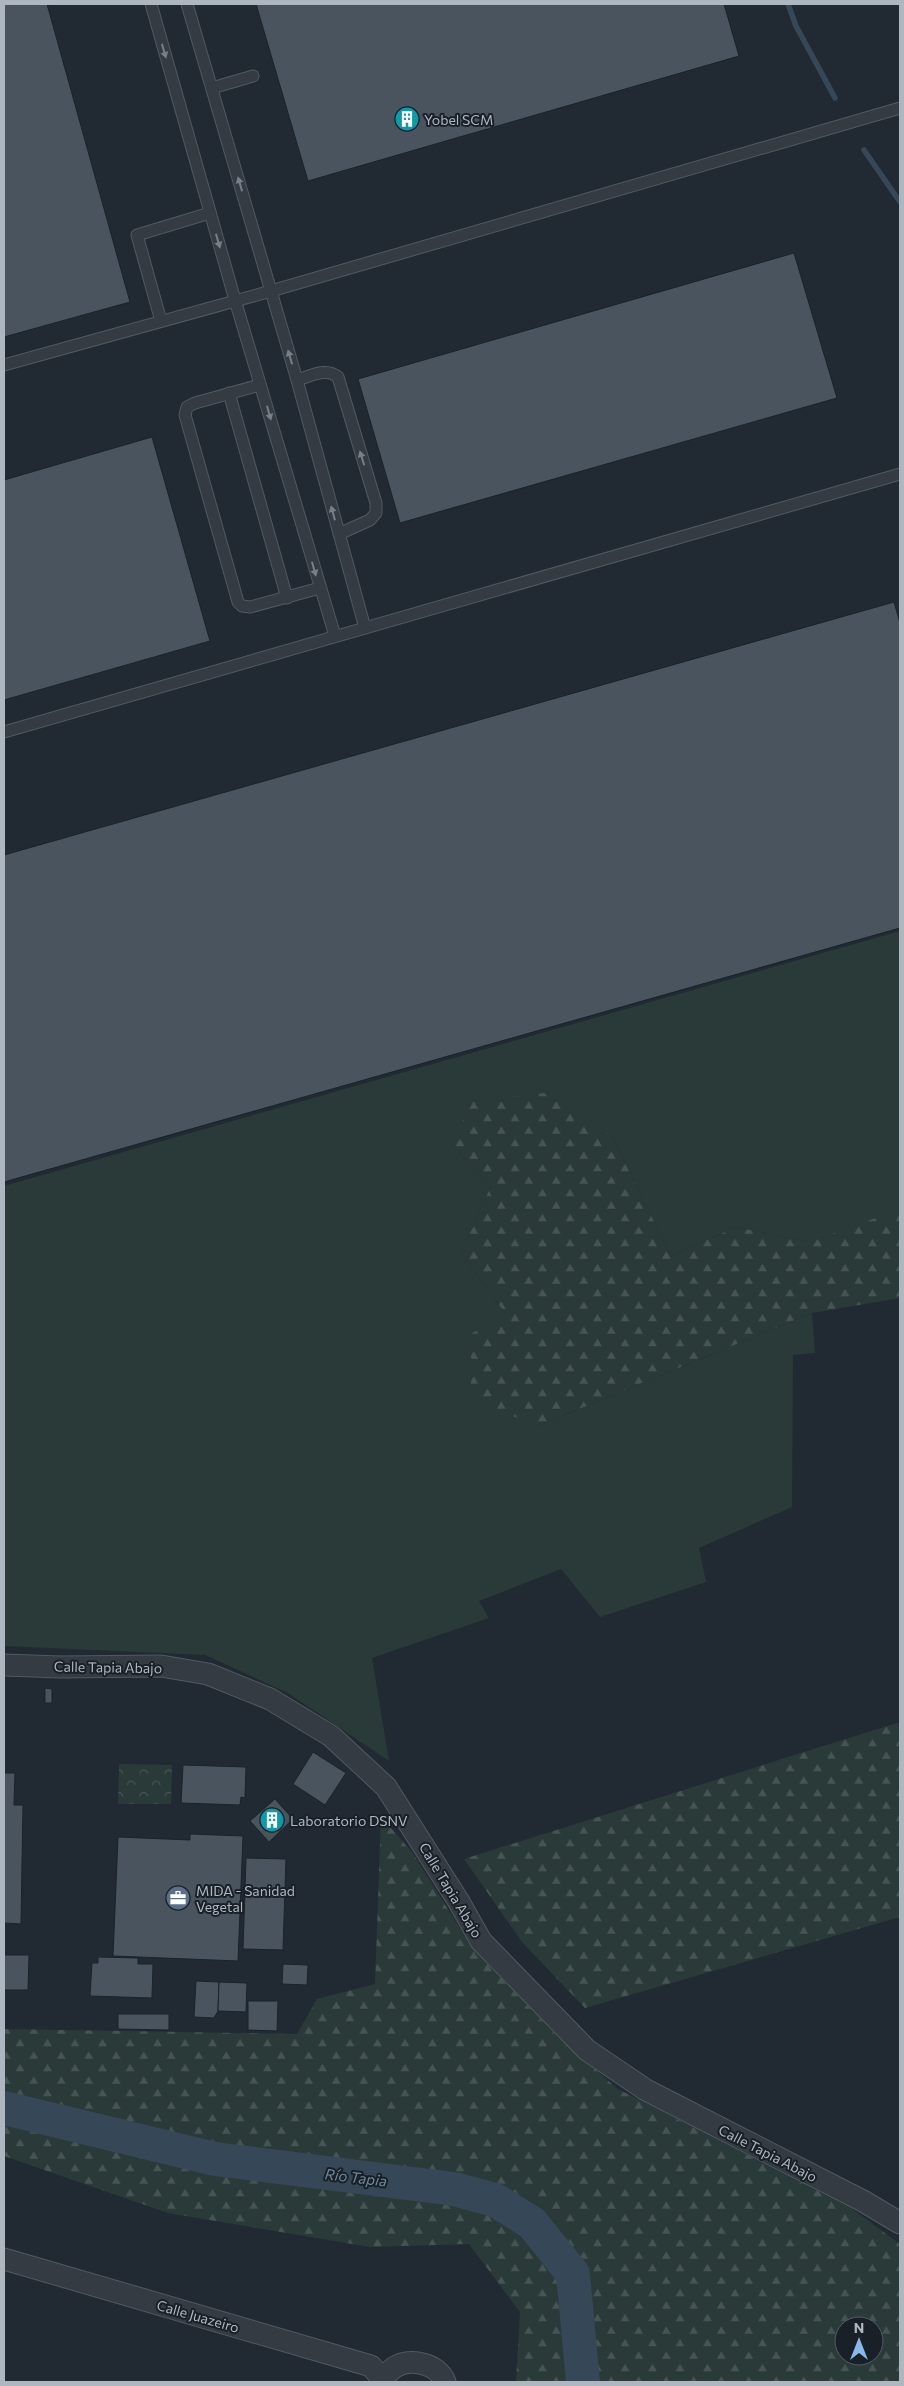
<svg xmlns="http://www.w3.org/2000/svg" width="904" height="2386" viewBox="0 0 904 2386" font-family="Commissioner,sans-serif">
<defs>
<pattern id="forest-firs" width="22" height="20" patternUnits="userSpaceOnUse" patternTransform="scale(1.25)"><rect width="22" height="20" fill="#293a38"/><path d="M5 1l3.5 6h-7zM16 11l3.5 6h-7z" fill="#465453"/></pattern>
<pattern id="park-crowns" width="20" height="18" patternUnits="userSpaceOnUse" patternTransform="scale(1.25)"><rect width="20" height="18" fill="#293a38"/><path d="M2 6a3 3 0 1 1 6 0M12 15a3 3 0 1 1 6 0" fill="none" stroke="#465453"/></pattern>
</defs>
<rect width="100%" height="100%" fill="#212a32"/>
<path fill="#293a38" d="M900,931V1210L810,1242L736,1227L671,1256L612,1136L451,1144L491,1186L461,1253L505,1313L538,1426L812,1313L815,1353L793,1355L792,1507L699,1548L706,1582L600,1617L561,1569L479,1601L489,1618L372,1658L389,1761L288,1693L205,1655L4,1646V1186Z"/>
<g fill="url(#forest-firs)" fill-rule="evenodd">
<path d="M544,1093L612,1136L671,1256L736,1227L810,1242L900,1209V1298L812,1313L538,1426L471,1400V1334L505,1313L461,1253L491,1186L451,1144L473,1101Z"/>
<path d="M900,1722V1917L585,2008L522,1942L464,1859Z"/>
<path d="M381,1817L412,1852L473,1949L560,2039L618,2089L851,2208L900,2244V2382H516L520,2312L469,2244L370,2247L168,2213L4,2156V2029L297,2034L317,1999L375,1984ZM844,2326H874V2356H844Z"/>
</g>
<path fill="url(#park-crowns)" d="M119,1764L172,1765L171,1804H118Z"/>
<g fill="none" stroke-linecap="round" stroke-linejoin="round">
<g stroke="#364758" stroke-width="5.5">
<path d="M788,4L796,26L835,98"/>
<path d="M864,150L900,202"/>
</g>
<path stroke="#364758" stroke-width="34" d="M4,2108L215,2159L454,2189L495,2200L532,2223L573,2274L583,2382"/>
</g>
<g fill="#49545e" stroke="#1b2229">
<path d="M4,4H47L130,302L4,337Z"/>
<path d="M256,4H724L739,56L308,181Z"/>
<path d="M794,253L837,398L400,523L358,379Z"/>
<path d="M152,437L210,641L4,700V480Z"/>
<path d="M894,602L900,623V928L4,1182V855Z"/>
<path d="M45,1688L52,1689V1703H45Z"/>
<path d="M313,1752L346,1773L325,1805L293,1784Z"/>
<path d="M183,1765L246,1767L245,1798L241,1797L240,1805L181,1803Z"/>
<path d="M4,1773H15L14,1805H23L21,1924L4,1923Z"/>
<path d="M275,1799L293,1819L269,1842L250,1821Z"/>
<path d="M190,1834L243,1836L238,1961L113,1956L118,1837L190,1840Z"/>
<path d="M246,1858L286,1859L283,1950L243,1949Z"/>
<path d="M4,1955H29L28,1990H4Z"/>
<path d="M98,1957L138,1958V1964H153L152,1998L90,1996L92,1963H98Z"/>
<path d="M283,1964L308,1965L307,1985L282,1984Z"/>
<path d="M196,1981L219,1982L218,2011L214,2018L194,2017Z"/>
<path d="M219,1982L247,1983L246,2012L218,2011Z"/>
<path d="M248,2001H278L277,2031L248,2030Z"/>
<path d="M118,2014H169V2030L118,2029Z"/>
</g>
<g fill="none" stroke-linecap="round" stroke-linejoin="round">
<defs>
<g id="service">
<path d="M151,4L235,300L335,636"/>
<path d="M187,4L297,380L365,628"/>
<path d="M212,88L253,76"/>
<path d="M161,321L137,235L210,213"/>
<path d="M4,365L271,291L900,108"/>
<path d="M297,380C311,376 326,367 338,377L376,503V513L370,520L339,534"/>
<path d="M260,385L195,403L187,407L185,415L238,602L242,606L250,607L320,588"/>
<path d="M229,393L287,598"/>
<path d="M4,732L900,474"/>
</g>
<g id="minor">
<path d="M4,1665L60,1667L161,1666L208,1674L270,1699L331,1736L386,1787L459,1902L481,1941L587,2050L646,2090L863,2201L900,2223"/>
<path d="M4,2259L371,2366L385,2382"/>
<path d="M383,2378C387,2374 390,2370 395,2367C410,2357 439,2364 445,2382"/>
</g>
</defs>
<use href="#service" stroke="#515961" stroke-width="13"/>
<use href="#minor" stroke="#515961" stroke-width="23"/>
<use href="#service" stroke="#343b43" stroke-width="11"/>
<use href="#minor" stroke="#343b43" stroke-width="21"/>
</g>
<defs><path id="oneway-solid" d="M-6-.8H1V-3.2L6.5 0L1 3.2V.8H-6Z" transform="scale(1.25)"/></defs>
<g fill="#777f88">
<use href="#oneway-solid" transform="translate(164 51) rotate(74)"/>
<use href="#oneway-solid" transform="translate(240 184) rotate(-106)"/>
<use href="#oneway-solid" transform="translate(218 241) rotate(74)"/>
<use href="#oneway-solid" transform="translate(290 357) rotate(-106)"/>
<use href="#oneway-solid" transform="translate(269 413) rotate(74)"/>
<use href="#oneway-solid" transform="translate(362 458) rotate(-107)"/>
<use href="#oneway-solid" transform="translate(333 513) rotate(-105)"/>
<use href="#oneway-solid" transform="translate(314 569) rotate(74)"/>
</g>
<defs>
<symbol id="building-disc" viewBox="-11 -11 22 22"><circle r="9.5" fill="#0f9aa8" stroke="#192027"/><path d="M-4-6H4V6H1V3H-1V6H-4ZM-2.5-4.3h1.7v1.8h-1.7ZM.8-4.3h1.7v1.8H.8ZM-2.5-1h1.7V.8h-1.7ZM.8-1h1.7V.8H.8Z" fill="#fff"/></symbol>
<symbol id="office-disc" viewBox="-11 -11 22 22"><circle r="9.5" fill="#5c6f8a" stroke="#192027"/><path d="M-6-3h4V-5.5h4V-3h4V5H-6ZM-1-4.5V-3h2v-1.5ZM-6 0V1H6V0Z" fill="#fff"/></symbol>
</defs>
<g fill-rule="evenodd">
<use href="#building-disc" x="393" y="105" width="28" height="28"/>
<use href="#building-disc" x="258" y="1806" width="28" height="28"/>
<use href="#office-disc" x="164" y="1884" width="28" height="28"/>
</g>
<g text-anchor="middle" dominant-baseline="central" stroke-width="4" stroke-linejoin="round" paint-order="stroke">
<g font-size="14" fill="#aeb6c0" stroke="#192027" text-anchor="start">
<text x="424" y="119">Yobel SCM</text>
<text x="290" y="1820">Laboratorio DSNV</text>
<text x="196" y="1890">MIDA - Sanidad<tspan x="196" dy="16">Vegetal</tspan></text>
</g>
<g font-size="14" fill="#aeb6c0" stroke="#192027">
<text transform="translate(108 1667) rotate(1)">Calle Tapia Abajo</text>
<text transform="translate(451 1890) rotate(59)">Calle Tapia Abajo</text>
<text transform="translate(768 2153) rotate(27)">Calle Tapia Abajo</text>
<text transform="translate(198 2316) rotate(16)">Calle Juazeiro</text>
</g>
<g font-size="15" font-style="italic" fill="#7189a1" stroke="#192027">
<text transform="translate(356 2177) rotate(7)">Río Tapia</text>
</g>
</g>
<rect width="904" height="2386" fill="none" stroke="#aeb6c0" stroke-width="10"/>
<g transform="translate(859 2341)"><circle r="24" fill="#192027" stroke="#555c64"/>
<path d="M0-4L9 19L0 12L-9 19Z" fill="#89b7ea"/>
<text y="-8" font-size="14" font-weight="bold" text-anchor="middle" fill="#aeb6c0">N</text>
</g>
</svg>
